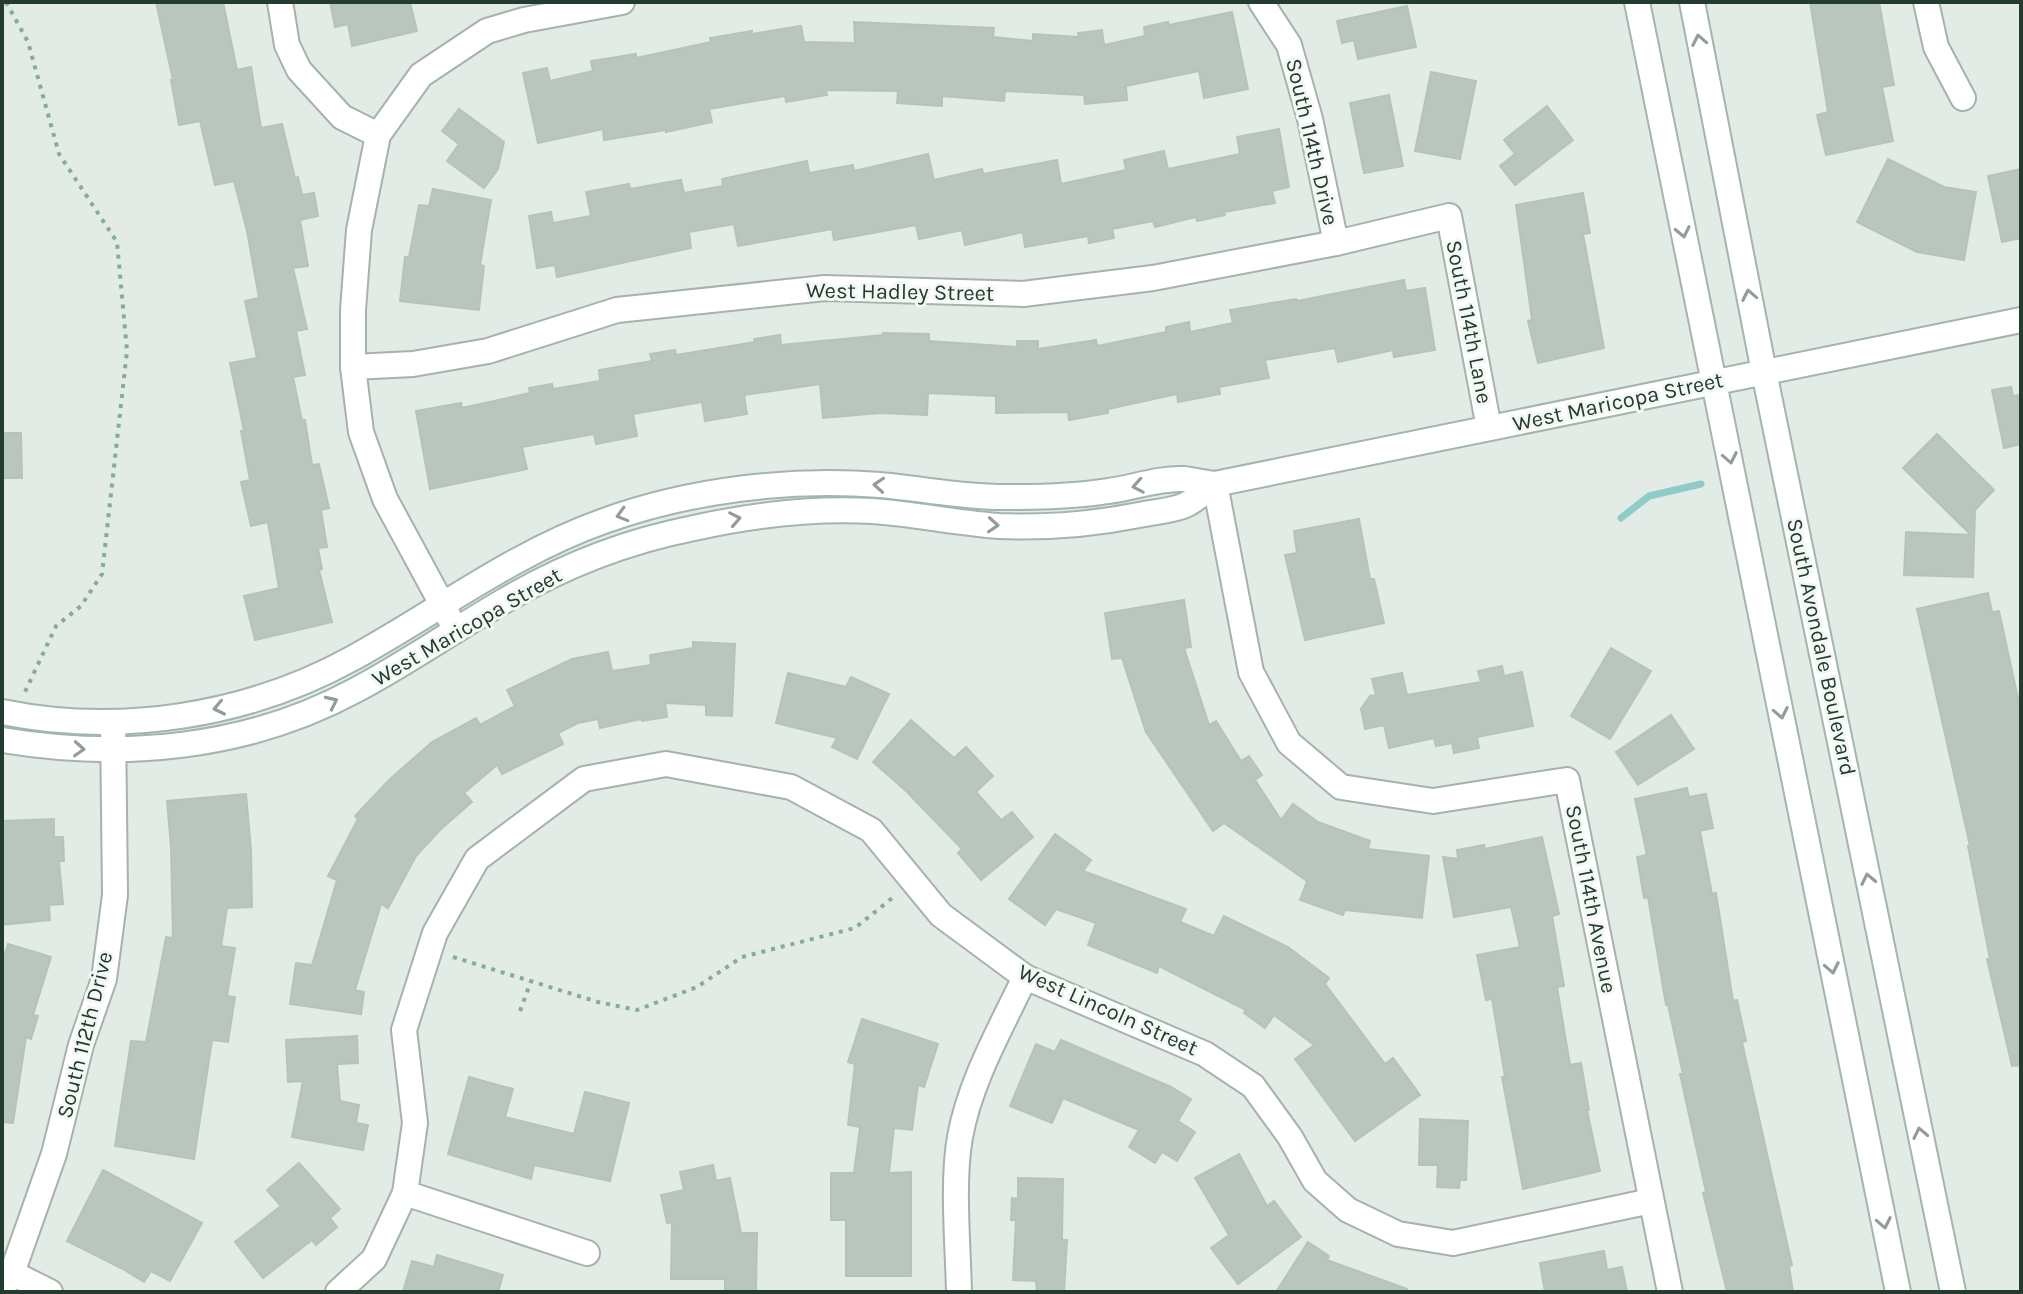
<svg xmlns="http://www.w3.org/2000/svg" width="2023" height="1294" viewBox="0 0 2023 1294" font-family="Karla,sans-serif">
<rect width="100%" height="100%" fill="#e2ebe5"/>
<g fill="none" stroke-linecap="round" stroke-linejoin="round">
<path stroke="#8fccc8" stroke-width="7" d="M1621,518L1649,496L1701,484"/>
</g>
<g fill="#b8c6be" stroke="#b5c4bb" stroke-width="2">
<path d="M156,2H223L237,70L251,67L261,128L282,124L295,178L298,177L302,195L314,193L318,216L300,220L308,266L293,268L307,329L296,331L305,375L293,377L302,421L305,420L312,465L319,464L329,508L321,510L327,547L318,548L322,569L319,570L332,622L255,640L244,596L279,588L268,522L251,526L241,482L250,480L241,431H244L230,363L257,358L245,301L259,298L247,231L234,181L215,185L200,121L179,125L171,80H173Z"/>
<path d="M330,2H410L417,31L352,46L348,24L335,27Z"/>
<path d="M1810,2H1879L1894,85L1882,87L1893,141L1826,155L1817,115L1828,112Z"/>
<path d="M1407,6L1416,47L1358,59L1354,40L1342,43L1337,21Z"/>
<path d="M1232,12L1248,89L1204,98L1199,71L1126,86L1127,100L1085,104L1084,95L1005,91L1004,101L942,96V106L897,103L898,91L826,90L827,95L786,102L785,96L709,109L712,122L666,132V130L604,140L603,129L538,143L523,73L547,68L550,81L593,71L591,61L636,54V58L711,42L710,38L752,31V34L801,26L804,42L855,43L854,22L994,28L993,37L1033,41V34L1079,37L1078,33L1102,30L1104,45L1145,36L1144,27L1168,22L1169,25Z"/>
<path d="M1431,72L1476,81L1460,159L1415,151Z"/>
<path d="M1389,95L1403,166L1364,173L1350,103Z"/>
<path d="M1547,106L1573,140L1515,185L1500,166L1515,154L1504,140Z"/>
<path d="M459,109L504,142L498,169L484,188L447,161L459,144L442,131Z"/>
<path d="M1279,129L1289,187L1272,191L1275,203L1224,212L1225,215L1197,221L1196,217L1155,227L1153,221L1112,229L1114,238L1089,243L1088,236L1025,247L1023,232L965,245L962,230L919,239L916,225L834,240L832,229L738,246L734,224L689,232L691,248L557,277L555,265L537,268L529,216L551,212L553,223L591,216L586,192L629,184L630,189L681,180L684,193L723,186L722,179L807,161L809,173L853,165L854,171L928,154L934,180L982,169L983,174L1057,160L1061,184L1126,170L1124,160L1164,151L1168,169L1240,154L1237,137Z"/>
<path d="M1888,159L1944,187L1976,192L1964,260L1917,252L1857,222Z"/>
<path d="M2021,169V238L2002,242L1988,176Z"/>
<path d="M433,189L491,200L480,265L484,266L479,310L400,301L405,257H409L419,205L429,206Z"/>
<path d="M1583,193L1590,233L1583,234L1604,348L1538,363L1528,321L1532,320L1516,205Z"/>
<path d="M1404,280L1406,291L1425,288L1435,350L1394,357L1393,350L1338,362L1335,348L1265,360L1269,378L1219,387L1220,394L1178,402L1177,394L1108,409V413L1069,420L1068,412L996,413V396L928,393L927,415L880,413L823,418L820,384L744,395L747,414L705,421L702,402L633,414L637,436L596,444L594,434L522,447L527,469L430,489L416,411L461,403L462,408L530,393L529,388L552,384L553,389L600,381L599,370L652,361L650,354L675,350L676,355L755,342L754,339L780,335L781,345L883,335V333L929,334V341L1017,347V341H1038V349L1096,340L1097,346L1166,332V327L1189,322L1190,332L1233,323L1230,310L1296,299L1297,301Z"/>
<path d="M2011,387L2013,396L2021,395V444L2004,448L1992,390Z"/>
<path d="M2,433H21L22,478H2Z"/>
<path d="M1937,434L1994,490L1975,510L1973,577L1904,575L1906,532L1971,535L1903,468Z"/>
<path d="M1359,519L1370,579H1374L1384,623L1305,640L1285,555L1297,553L1294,531Z"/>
<path d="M1988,593L1992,612L1999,611L2021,712V1065L2012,1066L1987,959H1990L1968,846H1970L1917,609Z"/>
<path d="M1184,600L1191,647L1184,648L1209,725L1216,721L1241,761L1249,756L1262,775L1255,780L1281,820L1293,804L1318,822L1370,841L1368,849L1429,856L1422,918L1345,910L1343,915L1300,900L1307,881L1224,823L1213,831L1146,732L1122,658L1112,659L1105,613Z"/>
<path d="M693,642L735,644L732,716L706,715V705L665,703L667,717L642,721L641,719L600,728L598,719L578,723L558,733L563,744L502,774L497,765L464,793L472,802L441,829L416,856L388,908L381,904L355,990L364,992L361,1014L290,1004L296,963L312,965L337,880L328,876L358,819L355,816L390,779L432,742L476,718L480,725L515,706L507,690L572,659L608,652L612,671L651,665L650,655L693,648Z"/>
<path d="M1611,648L1651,671L1610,739L1571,716Z"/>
<path d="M1502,666L1504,676L1522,672L1533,726L1477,737L1479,748L1454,753L1452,743L1436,746L1434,738L1389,748L1384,725L1365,729L1361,709L1370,696L1376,695L1372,679L1402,673L1407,695L1481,682L1478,671Z"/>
<path d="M788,673L846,687L851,677L889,694L857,759L832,747L837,738L776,723Z"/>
<path d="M1671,715L1694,749L1638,785L1616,752Z"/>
<path d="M911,720L954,758L966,747L993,776L976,792L1001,820L1012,812L1033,837L981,880L958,853L962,849L906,791L873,762Z"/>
<path d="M1687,788L1689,797L1706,794L1713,828L1700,831L1712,894L1716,893L1733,1001L1737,1000L1746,1041L1742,1042L1792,1265L1789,1266L1793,1292H1727L1703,1193L1706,1192L1680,1074H1683L1668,1005H1666L1648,897L1644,898L1637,857L1647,855L1635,799Z"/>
<path d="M246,794L251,850L252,907L227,908L221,946L235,948L227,996L235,997L228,1042L212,1040L194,1159L115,1146L131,1041L146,1042L166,937L173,938L171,847L167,801Z"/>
<path d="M54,819V837H63L64,861H59L63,904L49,905L50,920L2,925V821Z"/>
<path d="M1055,834L1091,860L1083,871L1186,909L1180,922L1214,936L1224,916L1288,947L1329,978L1325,984L1385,1064L1393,1058L1420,1095L1355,1141L1295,1059L1314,1045L1274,1015L1265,1028L1244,1013L1246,1010L1159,966L1157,973L1088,945L1096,923L1056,909L1045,925L1009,899Z"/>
<path d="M1542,837L1559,914L1552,916L1564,986L1557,987L1570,1065L1581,1063L1589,1110H1587L1600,1171L1523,1189L1502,1077H1505L1492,999L1486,1000L1477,955L1520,947L1511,907L1454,917L1443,857L1458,859L1457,850L1484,845L1485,849Z"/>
<path d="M8,944L51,957L33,1015L38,1016L31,1039L26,1037L13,1123L2,1122V964Z"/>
<path d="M862,1019L938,1044L924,1087L918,1085L912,1130L894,1128L889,1173L911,1172V1276H846V1220H831V1173H854L860,1127L848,1125L855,1064L848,1062Z"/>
<path d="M357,1036L358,1063L337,1064L340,1101L359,1105L356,1123L368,1125L363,1150L292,1137L303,1081L288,1082L286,1040Z"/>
<path d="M1061,1040L1171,1087L1191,1099L1178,1121L1195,1132L1177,1161L1162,1152L1155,1163L1129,1147L1139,1130L1063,1098L1052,1123L1010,1106L1036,1044L1055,1052Z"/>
<path d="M469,1077L513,1089L505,1117L574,1134L585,1092L629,1103L610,1181L534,1165L531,1179L448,1154Z"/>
<path d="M1420,1119L1468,1121L1466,1180H1460L1459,1188L1437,1187L1438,1165H1419Z"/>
<path d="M1239,1154L1267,1206L1274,1201L1301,1237L1238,1284L1211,1248L1229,1235L1195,1178Z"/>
<path d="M299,1163L340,1209L330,1218L337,1227L316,1245L312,1240L263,1278L235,1242L281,1206L267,1190Z"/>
<path d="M713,1165L716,1181L730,1178L741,1233H757L756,1292H725V1279H671L672,1222L667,1223L661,1195L684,1190L680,1172Z"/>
<path d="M103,1170L202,1223L170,1281L151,1271L144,1282L123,1269L67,1241Z"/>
<path d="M1018,1178L1063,1179L1062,1240H1067L1064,1292H1037L1036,1281L1013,1280L1016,1220H1011L1012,1198L1018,1199Z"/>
<path d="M1308,1242L1329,1256L1327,1260L1407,1289V1292H1276Z"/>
<path d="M1604,1251L1607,1270L1622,1267L1627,1292H1545L1540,1263Z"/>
<path d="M437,1255L503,1275L498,1292H403L412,1261L434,1267Z"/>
</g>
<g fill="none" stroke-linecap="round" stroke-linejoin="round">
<defs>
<g id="street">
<path d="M280,2L287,45L299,70L342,117L378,135"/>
<path d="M1261,2L1289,45L1310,119L1336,243"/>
<path d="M1926,2L1936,47L1963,98"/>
<path d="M353,367L413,364L488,351L617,310L825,288L1023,294L1153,278L1336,243L1449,216L1489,428"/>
<path d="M1215,484L1251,672L1289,743L1341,787L1433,801L1567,780L1670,1292"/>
<path d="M456,630L385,499L361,432L353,367V310L359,230L378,135L421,75L487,31L524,20L622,2"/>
<path d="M405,1193L587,1253"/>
<path d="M12,1273L50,1292"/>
<path d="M2,1290L12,1273L54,1154L81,1045L104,979L115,895L113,722"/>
<path d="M338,1292L374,1259L405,1193L415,1123L404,1030L435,933L477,859L584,779L666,764L791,787L871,830L941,915L1025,977L1205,1054L1253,1086L1290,1137L1315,1181L1348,1210L1398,1234L1453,1243L1651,1201"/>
<path d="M959,1292C958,1246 952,1181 960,1137C970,1081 1001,1028 1025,977"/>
</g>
<g id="secondary">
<path d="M1637,2L1898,1292"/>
<path d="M1692,2L1764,372L1953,1292"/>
<path d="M2,712C120,736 248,716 353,658C437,612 513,553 604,521C690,490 789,478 880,485C924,489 969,498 1013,497C1045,497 1077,496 1108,491C1132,488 1159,478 1183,479C1194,480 1204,483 1215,484L2021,320"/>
<path d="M2,740C123,760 247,749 356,690C407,663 454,630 504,601C563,566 628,541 694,528C752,515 813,508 872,511C915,514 957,523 999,526C1046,528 1094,524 1139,515C1153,512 1170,511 1183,506C1194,502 1205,491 1215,484"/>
</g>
</defs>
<use href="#street" stroke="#a5b3ab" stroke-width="28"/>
<use href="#secondary" stroke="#a2b6ab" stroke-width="28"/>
<g stroke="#85ac98" stroke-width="4" stroke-dasharray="4 6" stroke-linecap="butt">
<path d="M6,2L28,42L59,154L117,242L127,351L102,574L81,606L56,626L24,694"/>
<path d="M453,957L598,1002L637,1010L697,987L742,957L855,928L896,895"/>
<path d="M520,1011L531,981"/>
</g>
<use href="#street" stroke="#fff" stroke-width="24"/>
<use href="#secondary" stroke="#fff" stroke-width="24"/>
</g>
<defs><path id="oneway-chevron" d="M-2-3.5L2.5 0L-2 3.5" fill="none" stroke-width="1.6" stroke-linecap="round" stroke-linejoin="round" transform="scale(2)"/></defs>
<g stroke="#929d98">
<use href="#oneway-chevron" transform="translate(1699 40) rotate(-101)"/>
<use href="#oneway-chevron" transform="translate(1683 232) rotate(78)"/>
<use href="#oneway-chevron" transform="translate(1749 295) rotate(-101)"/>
<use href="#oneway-chevron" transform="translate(1730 458) rotate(79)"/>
<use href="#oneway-chevron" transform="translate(879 485) rotate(-176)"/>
<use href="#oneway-chevron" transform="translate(1138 486) rotate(170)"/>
<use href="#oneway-chevron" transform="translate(622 515) rotate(164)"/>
<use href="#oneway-chevron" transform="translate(735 519) rotate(-11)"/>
<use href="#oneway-chevron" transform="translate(993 525) rotate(4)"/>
<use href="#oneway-chevron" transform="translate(332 702) rotate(-25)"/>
<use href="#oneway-chevron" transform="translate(219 708) rotate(168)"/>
<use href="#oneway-chevron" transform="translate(1781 713) rotate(79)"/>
<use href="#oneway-chevron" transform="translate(79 749) rotate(3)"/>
<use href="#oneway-chevron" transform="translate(1868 879) rotate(-102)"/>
<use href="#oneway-chevron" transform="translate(1832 968) rotate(79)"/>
<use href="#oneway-chevron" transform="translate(1920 1133) rotate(-102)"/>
<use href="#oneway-chevron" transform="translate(1884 1223) rotate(79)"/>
</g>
<g text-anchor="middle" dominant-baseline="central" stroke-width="6" stroke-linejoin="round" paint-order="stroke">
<g font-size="22" fill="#243b30" stroke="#f3f8f4">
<text transform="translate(1312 142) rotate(77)">South 114th Drive</text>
<text transform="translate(900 292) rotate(1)">West Hadley Street</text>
<text transform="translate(1469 322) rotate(79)">South 114th Lane</text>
<text transform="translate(1618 402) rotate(-12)">West Maricopa Street</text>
<text transform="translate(467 627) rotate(-30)">West Maricopa Street</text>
<text transform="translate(1821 647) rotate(78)">South Avondale Boulevard</text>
<text transform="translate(1591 899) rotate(79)">South 114th Avenue</text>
<text transform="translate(1108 1010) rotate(24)">West Lincoln Street</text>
<text transform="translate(85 1035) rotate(-76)">South 112th Drive</text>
</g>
</g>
<rect width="2023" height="1294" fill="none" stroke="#243b30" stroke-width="8"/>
</svg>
